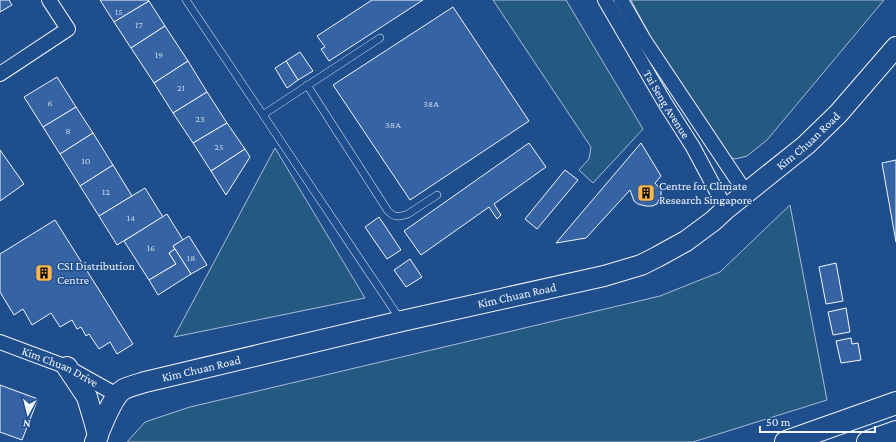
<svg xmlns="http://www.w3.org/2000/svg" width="896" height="442" viewBox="0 0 896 442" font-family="'Crimson Pro',serif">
<rect width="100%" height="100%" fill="#1f4e8c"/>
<g fill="#245a82" stroke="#a8bbd7">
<path d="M493,0H566L643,129L593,183L579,170L589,159L591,147Z"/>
<path d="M631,0H884L767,140L747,156L735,159L715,151L698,126Z"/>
<path d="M275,148L365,298L174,337Z"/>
<path d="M790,205L827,400L693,442H127L145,422L190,407L660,296L720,272Z"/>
</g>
<g fill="#3563a3" stroke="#f2f6ff">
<path d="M0,0H9L12,5L0,12Z"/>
<path d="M100,0H148L149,1L114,22Z"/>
<path d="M372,0H423L329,61L321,49L325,47L317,36Z"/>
<path d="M149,1L165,26L131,48L114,22Z"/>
<path d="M453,7L529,121L410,200L333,85Z"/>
<path d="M165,26L188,61L154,83L131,48Z"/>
<path d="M300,52L313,71L298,80L286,61Z"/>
<path d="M188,61L207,92L173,113L154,83Z"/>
<path d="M286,61L298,80L287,88L275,68Z"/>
<path d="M57,77L76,107L43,127L24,97Z"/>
<path d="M207,92L227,123L193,143L173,113Z"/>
<path d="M76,107L93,133L60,154L43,127Z"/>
<path d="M227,123L245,149L211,171L193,143Z"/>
<path d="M93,133L113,165L80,186L60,154Z"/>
<path d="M529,143L546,167L494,204L501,215L497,219L489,207L421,255L404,231Z"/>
<path d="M641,143L661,176L655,183L661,190V195L657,204L652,206H646L638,204L634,201L630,190L586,238L556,243Z"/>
<path d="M245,149L250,157L226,195L211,171Z"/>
<path d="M0,150L24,184L0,201Z"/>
<path d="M896,160V242L882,163Z"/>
<path d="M113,165L132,196L99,216L80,186Z"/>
<path d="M565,170L578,180L537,229L525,219Z"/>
<path d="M145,188L163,217L117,245L99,216Z"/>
<path d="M167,214L183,240L173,246L175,249L169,253L176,264L149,280L124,241Z"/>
<path d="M379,217L401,250L387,259L365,227Z"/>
<path d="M55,220L133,344L117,354L110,342L99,349L89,334L86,336L81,327L77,329L72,320L60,327L51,313L32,325L23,309L14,315L0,292V254Z"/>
<path d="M189,236L207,265L191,274L173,246Z"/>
<path d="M175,249L191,274L158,295L149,280L176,264L169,253Z"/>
<path d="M410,259L422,277L406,287L394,270Z"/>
<path d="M836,263L843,301L826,304L819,267Z"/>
<path d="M846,308L850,332L833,335L828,312Z"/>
<path d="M851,338L852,344L858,343L861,360L841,363L836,341Z"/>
<path d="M0,385L38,399L22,440L0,432Z"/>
</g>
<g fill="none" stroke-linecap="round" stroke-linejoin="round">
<defs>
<g id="lane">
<path d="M186,0L400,319"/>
<path d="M307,85L388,211C395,218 399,217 408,214L437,195"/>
<path d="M264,114L380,38"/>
</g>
<g id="street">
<path id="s1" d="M605,0L665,103L693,147L726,209"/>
<path d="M621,0L644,40L746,193"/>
<path d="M0,74L68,29L49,0"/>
<path id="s2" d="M0,342L67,367L117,395"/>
</g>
<g id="secondary">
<path d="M67,367L87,397L95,424L98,436"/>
<path id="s3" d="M95,442C101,428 112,396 124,389C131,386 139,384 145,382L402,321L604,276L641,265L657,257L686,241L713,221L726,209L806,145L838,114L896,47"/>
</g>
<path id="primary" d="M786,442L896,403"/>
<path id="highway" d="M868,442L896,432"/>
</defs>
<use href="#lane" stroke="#f2f6ff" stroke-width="8"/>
<use href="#street" stroke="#f2f6ff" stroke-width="16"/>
<use href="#secondary" stroke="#f2f6ff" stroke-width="22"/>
<use href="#primary" stroke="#f2f6ff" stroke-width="24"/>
<use href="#highway" stroke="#f2f6ff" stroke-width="24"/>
<use href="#lane" stroke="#1f4e8c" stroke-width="7"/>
<use href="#street" stroke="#1f4e8c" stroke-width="14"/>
<use href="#secondary" stroke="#1f4e8c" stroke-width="20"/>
<use href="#primary" stroke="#1f4e8c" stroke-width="22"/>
<use href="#highway" stroke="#1f4e8c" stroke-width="22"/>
</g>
<defs>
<symbol id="building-square" viewBox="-11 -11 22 22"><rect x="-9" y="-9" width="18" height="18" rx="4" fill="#ffb74d" stroke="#1f4e8c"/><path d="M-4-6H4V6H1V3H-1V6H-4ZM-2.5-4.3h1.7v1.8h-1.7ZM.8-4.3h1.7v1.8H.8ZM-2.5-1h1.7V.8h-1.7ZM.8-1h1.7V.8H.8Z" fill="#111"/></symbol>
</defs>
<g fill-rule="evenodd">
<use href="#building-square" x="636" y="183" width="20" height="20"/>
<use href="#building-square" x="34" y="263" width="20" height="20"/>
</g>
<g text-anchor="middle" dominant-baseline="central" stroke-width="3" stroke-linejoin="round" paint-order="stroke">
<g font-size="10" fill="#c3d1e8">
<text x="119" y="11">15</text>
<text x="139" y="24">17</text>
<text x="159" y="54">19</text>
<text x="181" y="87">21</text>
<text x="50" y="102">6</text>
<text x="431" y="103">38A</text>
<text x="200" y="118">23</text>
<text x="393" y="124">38A</text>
<text x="68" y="130">8</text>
<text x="219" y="146">25</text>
<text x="86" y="160">10</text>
<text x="106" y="191">12</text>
<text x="131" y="217">14</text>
<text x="151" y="247">16</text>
<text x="191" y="257">18</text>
</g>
<g font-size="12" fill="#f2f6ff" stroke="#1f4e8c">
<text stroke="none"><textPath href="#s1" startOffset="121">Tai Seng Avenue</textPath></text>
<text stroke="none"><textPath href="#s3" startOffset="802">Kim Chuan Road</textPath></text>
<text stroke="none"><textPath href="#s3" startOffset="465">Kim Chuan Road</textPath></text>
<text stroke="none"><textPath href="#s2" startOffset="65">Kim Chuan Drive</textPath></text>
<text stroke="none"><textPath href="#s3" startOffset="141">Kim Chuan Road</textPath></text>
</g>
<g font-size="12" fill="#f2f6ff" stroke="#1f4e8c" text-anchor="start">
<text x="659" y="186">Centre for Climate<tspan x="659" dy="14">Research Singapore</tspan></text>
<text x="57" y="266">CSI Distribution<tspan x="57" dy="14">Centre</tspan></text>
</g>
</g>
<g transform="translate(28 414) rotate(187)" stroke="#1f4e8c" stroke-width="3" paint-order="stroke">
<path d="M0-3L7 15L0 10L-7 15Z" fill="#f2f6ff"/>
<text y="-6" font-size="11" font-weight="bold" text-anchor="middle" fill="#f2f6ff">N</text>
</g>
<path d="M760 426v6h115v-6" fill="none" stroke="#f2f6ff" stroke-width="2"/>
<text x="766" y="426" font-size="12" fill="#f2f6ff" stroke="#1f4e8c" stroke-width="3" paint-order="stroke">50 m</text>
</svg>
